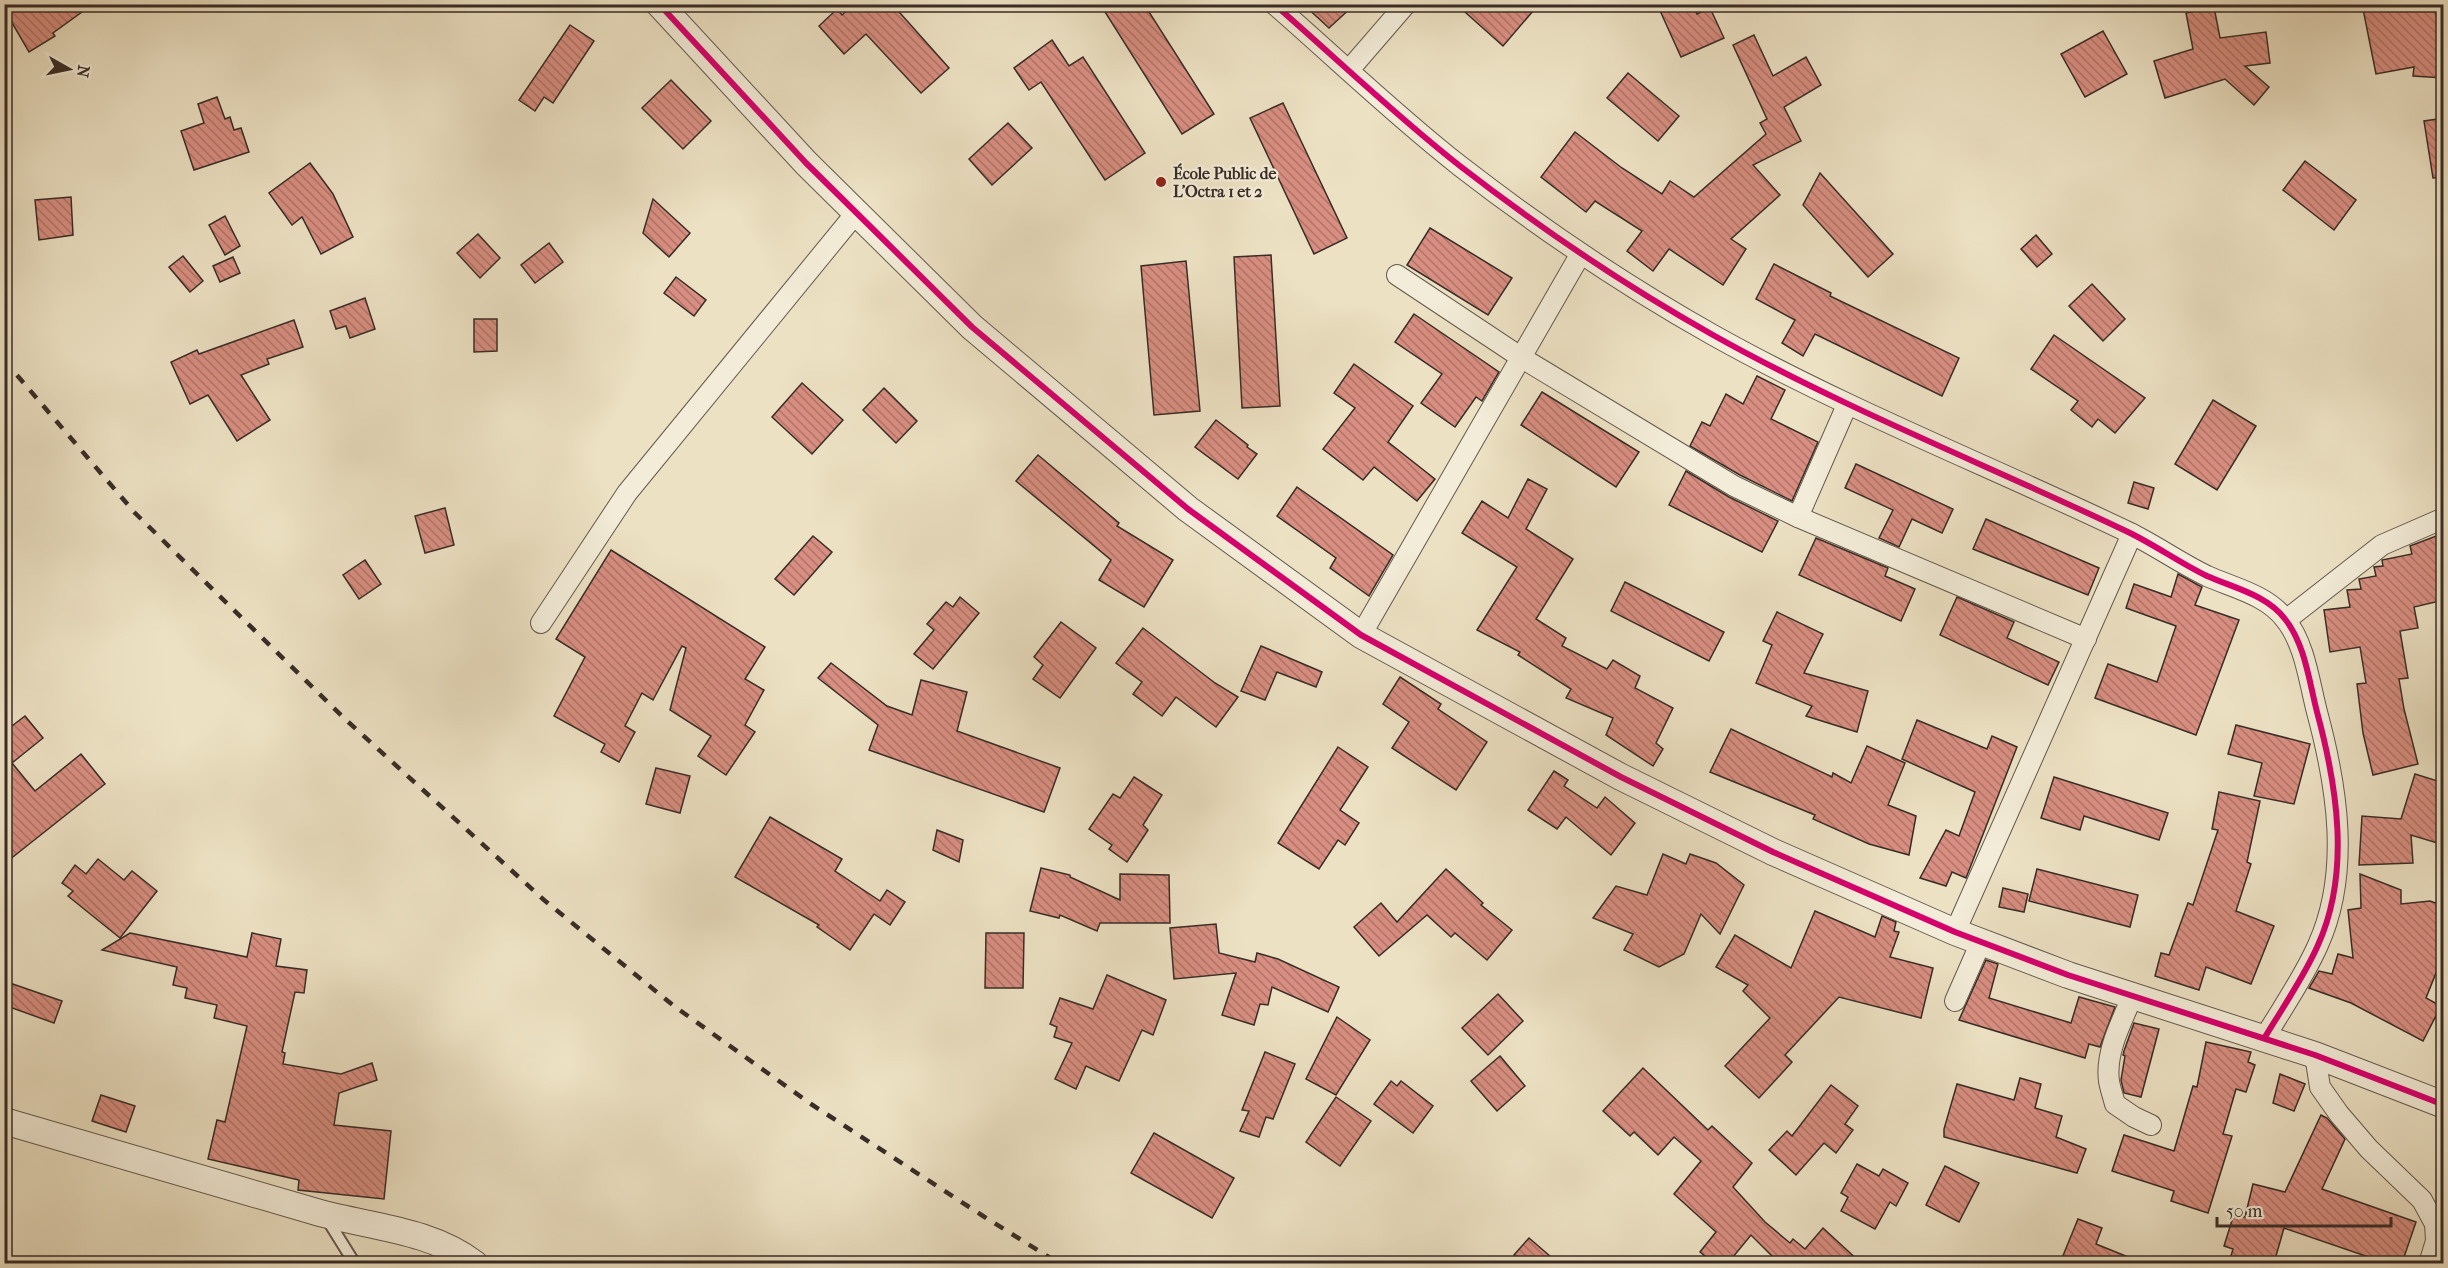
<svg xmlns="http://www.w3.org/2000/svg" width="2448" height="1268" viewBox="0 0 2448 1268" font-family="'IM FELL French Canon',serif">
<defs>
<pattern id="building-back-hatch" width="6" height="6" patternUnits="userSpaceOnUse" patternTransform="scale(1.5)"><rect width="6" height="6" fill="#d88e80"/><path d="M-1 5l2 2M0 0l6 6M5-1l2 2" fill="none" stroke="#b07469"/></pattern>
</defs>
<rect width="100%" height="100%" fill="#ece1c3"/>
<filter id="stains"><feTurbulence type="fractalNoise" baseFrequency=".00333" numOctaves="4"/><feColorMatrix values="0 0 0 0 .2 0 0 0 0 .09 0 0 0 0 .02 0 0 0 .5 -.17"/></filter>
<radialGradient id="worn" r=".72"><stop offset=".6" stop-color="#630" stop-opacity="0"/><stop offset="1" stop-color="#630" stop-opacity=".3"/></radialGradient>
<g fill="url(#building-back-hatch)" stroke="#382c27" stroke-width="1.5">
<path d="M4,4H93L53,33L55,36L29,52L4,9Z"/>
<path d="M854,4H892L949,68L921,93L866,34L844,54L819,26L837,9L842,15Z"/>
<path d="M1100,4H1144L1214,114L1182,134Z"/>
<path d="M1303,4H1355L1329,28Z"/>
<path d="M1456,4H1539L1503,46Z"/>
<path d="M1657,4H1693L1697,14L1710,8L1724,38L1681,57Z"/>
<path d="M2362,4H2434L2444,53V78L2413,76L2414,67L2376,74Z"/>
<path d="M2214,7L2220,38L2266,32L2270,63L2245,66L2269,87L2254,105L2225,79L2165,98L2154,61L2193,49L2186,13Z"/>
<path d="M570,25L594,41L553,103L544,97L535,111L519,100Z"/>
<path d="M2103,31L2127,74L2085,97L2061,54Z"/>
<path d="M1754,35L1773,76L1806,57L1821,85L1784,107L1801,141L1753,165L1780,195L1731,239L1746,249L1723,285L1669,249L1653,271L1627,251L1642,231L1595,201L1586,212L1541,177L1575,132L1622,168L1662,194L1670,181L1694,197L1766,134L1760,123L1767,119L1733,45Z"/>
<path d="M1052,40L1069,66L1083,57L1145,153L1105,180L1041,82L1029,90L1014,68Z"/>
<path d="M1628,73L1679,116L1658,141L1607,98Z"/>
<path d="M671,80L711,121L683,149L642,108Z"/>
<path d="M217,97L225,119L230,117L234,130L241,128L249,152L194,170L181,131L204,123L198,104Z"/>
<path d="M1283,103L1347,238L1314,254L1250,118Z"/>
<path d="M2444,118V177L2433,178L2424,121Z"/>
<path d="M1008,123L1032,148L992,185L969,159Z"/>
<path d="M2305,161L2356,200L2334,230L2283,190Z"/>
<path d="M310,163L333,194L353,237L321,254L302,217L292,225L269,193Z"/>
<path d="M1820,173L1893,254L1868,277L1803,205Z"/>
<path d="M71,197L73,235L39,240L35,200Z"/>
<path d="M653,199L690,233L669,257L643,233Z"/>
<path d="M225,216L240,246L225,255L209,225Z"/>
<path d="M1430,228L1512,278L1488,315L1407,265Z"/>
<path d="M478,234L500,258L480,278L457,253Z"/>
<path d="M2036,235L2052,254L2037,267L2021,249Z"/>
<path d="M549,243L563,262L535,283L521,265Z"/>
<path d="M1271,255L1280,406L1242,408L1234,257Z"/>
<path d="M183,256L203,281L190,292L169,267Z"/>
<path d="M233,257L240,273L220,282L213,266Z"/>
<path d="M1186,261L1200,411L1154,415L1141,266Z"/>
<path d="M1774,264L1831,293L1830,296L1959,358L1942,396L1815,334L1803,356L1782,343L1795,320L1756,299Z"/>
<path d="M676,277L706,300L694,316L664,293Z"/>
<path d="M2092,284L2125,319L2103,341L2069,306Z"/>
<path d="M365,298L375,329L350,338L346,326L336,329L330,311Z"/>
<path d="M1414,314L1499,372L1482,401L1476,397L1455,427L1421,403L1442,374L1395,342Z"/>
<path d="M474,319H497V351L474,352Z"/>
<path d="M294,320L303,347L267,359L269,364L241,375L270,420L237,441L208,395L190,404L171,362L197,350L199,354Z"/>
<path d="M2054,335L2145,398L2115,433L2098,419L2092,427L2071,410L2078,401L2031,369Z"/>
<path d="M1354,364L1413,406L1388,442L1435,479L1417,501L1374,467L1363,480L1323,449L1355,408L1334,393Z"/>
<path d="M1757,376L1785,390L1771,419L1818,442L1792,501L1740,475L1690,446L1702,422L1710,426L1726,394L1743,404Z"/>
<path d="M802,383L843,420L812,454L772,417Z"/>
<path d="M884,388L917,421L896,443L863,410Z"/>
<path d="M1542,392L1639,452L1616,487L1521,425Z"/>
<path d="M2213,400L2256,426L2217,490L2175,464Z"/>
<path d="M1216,420L1248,445L1247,447L1257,454L1238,479L1195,447Z"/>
<path d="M1038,455L1119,523L1117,526L1173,560L1144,607L1099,580L1111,560L1016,481Z"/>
<path d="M1856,464L1953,509L1942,533L1912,519L1899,547L1879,538L1893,510L1845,488Z"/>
<path d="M1686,471L1729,497L1778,521L1762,552L1669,505Z"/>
<path d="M1528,479L1547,489L1526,529L1573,559L1536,619L1566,638L1562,646L1607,669L1613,660L1640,676L1635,688L1673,708L1656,743L1663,749L1653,766L1606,735L1613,718L1566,698L1571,689L1518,655L1520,652L1477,630L1517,567L1462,533L1482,501L1508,518Z"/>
<path d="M2134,482L2154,488L2148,509L2128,503Z"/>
<path d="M1297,487L1393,555L1369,596L1330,568L1336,558L1277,516Z"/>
<path d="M445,508L454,545L425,553L415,516Z"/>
<path d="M1986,519L2099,568L2088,595L1973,549Z"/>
<path d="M2444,533V600L2414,607L2418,628L2400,631L2408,678L2399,679L2404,709L2418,764L2373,775L2363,733L2357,684L2366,683L2360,647L2330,652L2324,610L2350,607L2347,590L2361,589L2359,579L2376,576L2374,567L2383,566L2382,560L2412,554L2410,546Z"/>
<path d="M813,536L832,552L794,595L775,579Z"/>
<path d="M1816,538L1888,568L1885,576L1915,589L1901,621L1799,575Z"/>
<path d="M611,550L765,647L745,679L764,690L745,725L755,732L726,775L698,756L711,736L670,710L686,648L682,646L653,700L642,693L625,726L635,732L619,762L601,752L605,744L554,716L585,657L556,639Z"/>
<path d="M365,560L381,584L359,599L343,575Z"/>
<path d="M2178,574L2202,587L2195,605L2239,620L2196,735L2095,698L2108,664L2157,682L2176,626L2126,608L2134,584L2171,597Z"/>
<path d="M1625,582L1724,632L1709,661L1611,611Z"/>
<path d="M960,597L979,613L933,669L914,654L934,630L927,624L946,602L953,607Z"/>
<path d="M1957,597L2014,622L2007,638L2059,662L2048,685L1940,635Z"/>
<path d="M1777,612L1823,634L1804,673L1868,691L1857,732L1806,716L1812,706L1756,683L1772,645L1763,641Z"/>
<path d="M1061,622L1096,648L1060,698L1033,679L1043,665L1034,657Z"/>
<path d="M1143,628L1215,683L1238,697L1216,727L1176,697L1162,716L1133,694L1142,682L1116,663Z"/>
<path d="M1261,646L1322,672L1316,687L1277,672L1265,700L1241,691Z"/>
<path d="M831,663L887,706L912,715L921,680L967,692L957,731L1060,768L1044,812L869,750L878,725L818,678Z"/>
<path d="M1400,677L1441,704L1438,709L1487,742L1456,790L1392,748L1409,722L1383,704Z"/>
<path d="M25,716L43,738L12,763L35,791L81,754L105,784L4,864V732Z"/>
<path d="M1917,720L1987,749L1992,736L2017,747L1966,878L1952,872L1946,886L1920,878L1946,830L1959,836L1975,792L1902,759Z"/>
<path d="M2236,725L2310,744L2294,804L2254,796L2262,763L2228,754Z"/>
<path d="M1731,729L1832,777L1833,773L1851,783L1867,746L1905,763L1888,805L1916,816L1909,855L1869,844L1813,819L1815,815L1710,772Z"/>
<path d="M1338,747L1368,767L1340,810L1359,823L1345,845L1338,840L1319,869L1278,843Z"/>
<path d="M656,768L690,776L680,813L646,804Z"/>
<path d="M1554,771L1568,780L1564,786L1597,808L1605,797L1635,823L1611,855L1566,817L1557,829L1528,810Z"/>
<path d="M2415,774L2444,783V845L2411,835L2413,863L2359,865L2362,816L2401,819Z"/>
<path d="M1134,777L1162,795L1143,825L1148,830L1127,862L1109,849L1112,845L1089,829L1113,794L1120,798Z"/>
<path d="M2054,777L2168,813L2159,840L2084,816L2080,830L2041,818Z"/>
<path d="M2219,792L2260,801L2247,862L2251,864L2236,911L2274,926L2251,984L2206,967L2199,990L2155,976L2161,953L2169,955L2188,903L2193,905L2218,830L2212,829Z"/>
<path d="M770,817L842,859L835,871L880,901L887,890L905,902L890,925L874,914L850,950L817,927L819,925L735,877Z"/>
<path d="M937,830L963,840L959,862L933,850Z"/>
<path d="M1663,854L1686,864L1690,854L1716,863L1744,885L1720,934L1701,914L1684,954L1659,967L1624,950L1633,934L1593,918L1616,886L1647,895Z"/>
<path d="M98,859L124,880L132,871L157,891L120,938L68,896L73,891L62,883L75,865L86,874Z"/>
<path d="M1041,868L1070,875V877L1120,900V874L1169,875L1170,923H1100L1097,931L1060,915L1059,918L1030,911Z"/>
<path d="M1446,869L1483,903L1481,905L1512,930L1487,960L1455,933L1451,937L1427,915L1379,956L1354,927L1381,903L1397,922Z"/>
<path d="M2037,869L2138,895L2130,927L2029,901Z"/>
<path d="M2360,874L2401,890V904L2430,901L2444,906V953L2426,998L2441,1006L2423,1041L2351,1003L2309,988L2319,971L2332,974L2338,954L2353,958L2348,910L2361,908Z"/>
<path d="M2003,888L2028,894L2024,912L1999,907Z"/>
<path d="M1815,911L1875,937L1882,916L1896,922L1894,931L1899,932L1890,957L1933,968L1921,1018L1839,997L1785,1055L1792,1062L1759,1098L1725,1066L1770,1018L1743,991L1748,985L1716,967L1735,935L1791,968Z"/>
<path d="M1216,924L1219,953L1255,962L1257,953L1278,959L1339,987L1328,1012L1272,987L1268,1005L1260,1004L1254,1025L1222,1015L1236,973L1174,979L1170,928Z"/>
<path d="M130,933L247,957L252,933L281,939L276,966L307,970L304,993L295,992L282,1052L285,1053L283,1064L341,1074L372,1063L377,1080L339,1093L334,1125L391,1131L384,1199L298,1190L299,1180L208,1159L217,1120L225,1122L247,1026L214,1018L217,1005L185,998L187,988L173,985L177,967L102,950Z"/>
<path d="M986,933H1024L1023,988H985Z"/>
<path d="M1986,960L1998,964L1989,998L2071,1023L2079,997L2115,1007L2100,1047L2089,1044L2085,1058L1959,1020Z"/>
<path d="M1107,975L1166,1000L1153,1035L1142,1030L1119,1081L1086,1066L1076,1089L1055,1079L1072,1043L1054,1037L1057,1027L1050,1024L1060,998L1093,1009Z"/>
<path d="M4,981L62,1001L54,1023L4,1005Z"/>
<path d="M1498,994L1523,1021L1488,1055L1462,1028Z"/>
<path d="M1337,1017L1370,1040L1336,1095L1306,1079Z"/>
<path d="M2134,1023L2159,1029L2141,1097L2124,1093L2121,1080L2125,1056L2123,1055L2124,1051Z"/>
<path d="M2206,1042L2251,1052L2248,1062L2255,1065L2246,1092L2236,1089L2223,1134L2232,1136L2208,1213L2171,1201L2174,1191L2112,1171L2124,1135L2174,1151L2193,1086L2197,1087Z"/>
<path d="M1265,1052L1295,1064L1273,1119L1266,1117L1259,1137L1240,1131L1249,1111L1242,1110Z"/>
<path d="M1500,1056L1525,1086L1497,1111L1471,1081Z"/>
<path d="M1643,1068L1708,1130L1712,1126L1752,1163L1733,1187L1765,1222L1790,1243L1793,1239L1805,1249L1823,1228L1861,1263H1773L1776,1260L1751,1235L1728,1263H1713L1700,1252L1716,1232L1674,1194L1701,1161L1674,1137L1658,1155L1634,1132L1630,1136L1603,1111Z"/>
<path d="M2280,1074L2305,1084L2294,1111L2273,1103Z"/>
<path d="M2020,1078L2041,1084L2035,1108L2062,1116L2056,1137L2086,1149L2077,1173L1944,1137V1129L1957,1084L2014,1100Z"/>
<path d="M1391,1081L1397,1086L1401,1081L1433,1106L1413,1133L1374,1104Z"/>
<path d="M1831,1085L1858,1106L1845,1124L1853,1130L1836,1153L1824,1143L1796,1175L1769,1150L1787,1131L1792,1136Z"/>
<path d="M101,1095L135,1106L126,1132L92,1121Z"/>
<path d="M1336,1097L1371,1121L1340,1166L1306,1142Z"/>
<path d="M2321,1115L2327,1118L2345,1139L2322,1189L2416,1222L2402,1263H2386L2284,1228L2274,1263H2229L2233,1249L2224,1246L2234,1214L2245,1217L2253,1184L2285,1192Z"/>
<path d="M1154,1133L1234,1178L1212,1218L1131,1173Z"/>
<path d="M1857,1164L1879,1176L1883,1169L1908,1183L1896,1206L1890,1202L1875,1229L1841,1211L1848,1197L1841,1193Z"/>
<path d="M1945,1166L1979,1183L1959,1222L1926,1205Z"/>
<path d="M2078,1219L2102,1228L2096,1244L2143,1263H2060Z"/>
<path d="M1529,1238L1558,1263H1523L1514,1255Z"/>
</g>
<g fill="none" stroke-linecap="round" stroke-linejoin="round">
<defs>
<path id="service" d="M327,1219L355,1264"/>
<g id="minor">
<path d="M1274,4C1336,58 1396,116 1460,166C1540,228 1624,285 1713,335C1847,410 1990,466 2128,532C2155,545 2180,563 2207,576C2234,588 2267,595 2285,619C2305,644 2309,681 2317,712C2337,786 2351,872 2318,945C2304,977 2283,1007 2265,1037"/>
<path d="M1349,70L1406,4"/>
<path d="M1397,275L1522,358L1734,486L1798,517L2086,639"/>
<path d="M1798,517L1847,405"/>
<path d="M2286,620L2382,545L2444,518"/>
<path d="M541,623L627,493L856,213"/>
<path d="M1361,635L1580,255"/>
<path d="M1955,932L2132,534"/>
<path d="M2133,995C2122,1021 2105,1052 2109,1081C2110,1088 2113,1096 2115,1104L2134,1117L2151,1125"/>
<path d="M1955,1001L1981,942"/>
<path d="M2315,1055L2320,1087L2339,1114L2369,1149L2422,1200L2435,1224L2436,1241L2429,1264"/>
</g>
<g id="tertiary">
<path d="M659,4L806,163L972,327L1188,509L1361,635L1621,777L1773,852L1955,932L2068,975L2315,1055L2444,1105"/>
<path d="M4,1121C110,1152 215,1183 320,1213C372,1227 431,1230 475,1264"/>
</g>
</defs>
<use href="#service" stroke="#65594e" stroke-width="14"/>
<use href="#minor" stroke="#65594e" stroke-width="22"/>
<use href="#tertiary" stroke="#65594e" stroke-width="28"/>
<use href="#service" stroke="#f3ecd8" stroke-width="10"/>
<use href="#minor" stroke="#f3ecd8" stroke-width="20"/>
<use href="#tertiary" stroke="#f3ecd8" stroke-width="26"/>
<path stroke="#382c27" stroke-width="4.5" stroke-dasharray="10 10" stroke-linecap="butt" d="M4,360L135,513L345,719L544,900L674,1006L811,1104L983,1216L1060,1264"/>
<defs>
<g id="cycleway">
<path d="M659,4L806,163L972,327L1188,509L1361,635L1621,777L1773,852L1955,932L2068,975L2315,1055L2444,1105"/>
<path d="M1274,4C1336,58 1396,116 1460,166C1540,228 1624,285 1713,335C1847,410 1990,466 2128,532C2155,545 2180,563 2207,576C2234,588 2267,595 2285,619C2305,644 2309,681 2317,712C2337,786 2351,872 2318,945C2304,977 2283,1007 2265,1037"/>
</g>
</defs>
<use href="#cycleway" stroke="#f3ecd8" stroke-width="10"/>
<use href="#cycleway" stroke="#d6006c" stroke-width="6"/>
</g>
<circle fill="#8f2418" stroke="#f3ecd8" stroke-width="2" cx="1161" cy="182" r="6"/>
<g text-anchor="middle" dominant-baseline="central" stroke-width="4.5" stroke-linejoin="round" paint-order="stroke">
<g font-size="16" font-weight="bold" fill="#382c27" stroke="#f3ecd8" text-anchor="start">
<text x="1173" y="173">École Public de<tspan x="1173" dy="18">L'Octra 1 et 2</tspan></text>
</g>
</g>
<rect width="2448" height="1268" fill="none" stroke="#ece1c3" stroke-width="24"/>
<rect x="6" y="6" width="2436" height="1256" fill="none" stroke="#382c27" stroke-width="3"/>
<rect x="12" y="12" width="2424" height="1244" fill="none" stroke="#382c27" stroke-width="1.5"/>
<g transform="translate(69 69) rotate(99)" stroke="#f3ecd8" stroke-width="4.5" paint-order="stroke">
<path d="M0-4.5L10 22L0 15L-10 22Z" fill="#382c27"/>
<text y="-9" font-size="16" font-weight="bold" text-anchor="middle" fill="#382c27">N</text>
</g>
<path d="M2217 1217v9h174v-9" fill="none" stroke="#382c27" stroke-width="3"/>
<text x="2226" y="1217" font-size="18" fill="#382c27" stroke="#f3ecd8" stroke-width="4.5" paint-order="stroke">50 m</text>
<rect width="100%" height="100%" filter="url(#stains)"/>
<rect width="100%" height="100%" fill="url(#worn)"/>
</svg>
